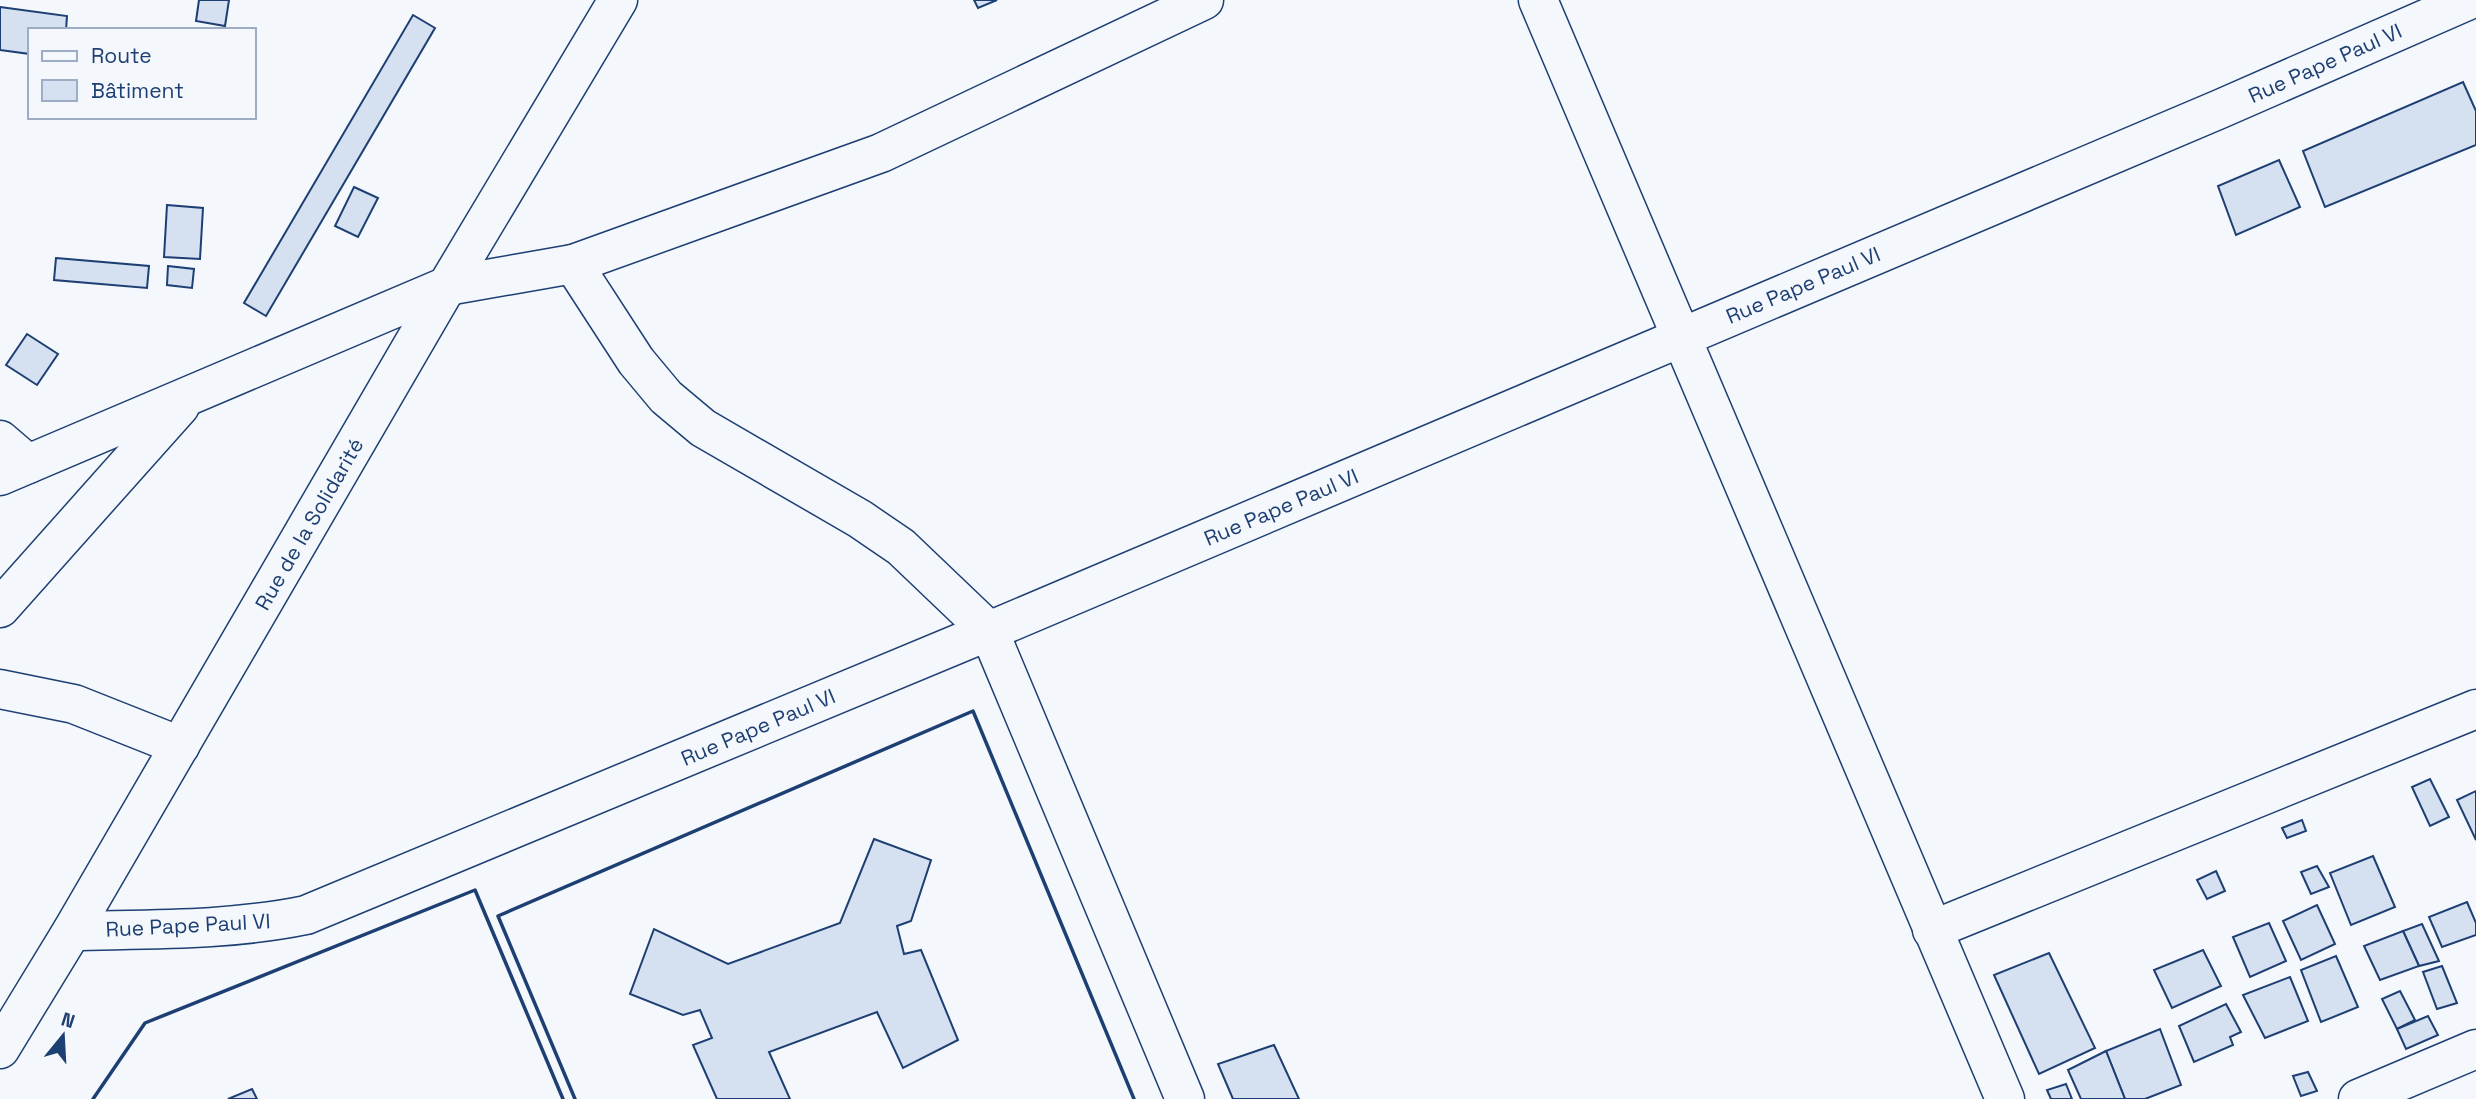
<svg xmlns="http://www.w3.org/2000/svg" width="2476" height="1099" viewBox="0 0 2476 1099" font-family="'Space Grotesk',sans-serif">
<rect width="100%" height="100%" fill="#f4f7fb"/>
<g fill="#d5e0f0" stroke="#1d3f73" stroke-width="2">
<path d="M199,0H229L225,26L196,21Z"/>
<path d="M974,0H997L978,8Z"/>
<path d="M0,7L67,16L66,30H30V54L0,50Z"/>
<path d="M413,15L435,28L266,316L244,303Z"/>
<path d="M2463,82L2476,111V145L2325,207L2303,151Z"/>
<path d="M2279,160L2300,207L2236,235L2218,186Z"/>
<path d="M354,187L378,198L358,237L335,226Z"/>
<path d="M167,205L203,208L200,259L164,257Z"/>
<path d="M56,258L149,266L147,288L54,280Z"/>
<path d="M168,266L194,269L192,288L167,285Z"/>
<path d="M27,334L58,354L37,385L6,365Z"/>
<path d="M2430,779L2449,817L2430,826L2412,787Z"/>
<path d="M2476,791V840L2457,800Z"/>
<path d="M2302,820L2306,831L2287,838L2282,828Z"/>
<path d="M874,839L931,860L911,921L897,926L904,954L921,950L958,1040L903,1068L877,1012L769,1052L790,1099H717L693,1045L712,1038L700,1010L683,1015L630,994L654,929L728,964L840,923Z"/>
<path d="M2373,856L2395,907L2351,925L2330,873Z"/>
<path d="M2317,866L2329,887L2311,894L2301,872Z"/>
<path d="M2216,871L2225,891L2207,899L2197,880Z"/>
<path d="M2467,902L2476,923V935L2442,947L2429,917Z"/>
<path d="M2317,905L2335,944L2301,960L2283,921Z"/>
<path d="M2269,923L2286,961L2250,977L2233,937Z"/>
<path d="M2422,924L2439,961L2419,966L2403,931Z"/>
<path d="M2403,931L2419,966L2380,980L2364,946Z"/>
<path d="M2203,950L2221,986L2172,1008L2154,970Z"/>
<path d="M2049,953L2095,1048L2039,1074L1994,975Z"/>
<path d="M2336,956L2358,1007L2321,1022L2301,970Z"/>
<path d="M2442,966L2457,1003L2437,1009L2423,972Z"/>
<path d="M2290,977L2308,1021L2265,1038L2243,995Z"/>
<path d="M2400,991L2415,1020L2397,1029L2382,999Z"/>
<path d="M2226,1004L2241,1032L2230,1037L2233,1045L2194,1062L2179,1026Z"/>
<path d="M2428,1016L2438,1035L2406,1049L2397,1029Z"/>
<path d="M2160,1029L2181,1085L2145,1099H2125L2106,1051Z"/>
<path d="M1274,1045L1299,1099H1233L1218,1064Z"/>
<path d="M2106,1051L2125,1099H2081L2068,1070Z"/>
<path d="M2308,1072L2317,1091L2301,1096L2293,1076Z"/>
<path d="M2066,1084L2072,1099H2051L2047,1090Z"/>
<path d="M252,1089L257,1099H228Z"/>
</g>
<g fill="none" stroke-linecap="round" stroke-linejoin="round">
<defs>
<g id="minor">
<path d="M1538,0L2005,1099"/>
<path d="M573,264L636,361L666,397L703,428L860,519L901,547L989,631L1185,1099"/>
<path d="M0,440L28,464"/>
<path d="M0,476L447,286L573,264L881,153L1204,0"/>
<path d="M0,608L180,406"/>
<path d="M0,689L74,704L180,746"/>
<path d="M1932,930L2476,709"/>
<path d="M72,931C151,929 228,931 306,915L989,631L2220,109L2469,0"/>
<path d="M0,1049L72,931L447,286L618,0"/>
<path d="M2358,1099L2476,1049"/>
</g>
</defs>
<use href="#minor" stroke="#1d3f73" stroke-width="41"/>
<use href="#minor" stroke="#f4f7fb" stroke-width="38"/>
<g stroke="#1d3f73" stroke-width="3.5">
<path d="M93,1099L145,1023L475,890L563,1099"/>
<path d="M575,1099L498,916L973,711L1134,1099"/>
</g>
</g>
<g text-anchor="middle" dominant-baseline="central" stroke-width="5" stroke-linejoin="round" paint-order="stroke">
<g font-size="21" fill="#1d3f73" stroke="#f4f7fb">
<text transform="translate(2325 63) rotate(-24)">Rue Pape Paul VI</text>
<text transform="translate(1803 285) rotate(-23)">Rue Pape Paul VI</text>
<text transform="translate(1281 507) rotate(-23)">Rue Pape Paul VI</text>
<text transform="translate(309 524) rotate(-60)">Rue de la Solidarité</text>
<text transform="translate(758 727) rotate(-23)">Rue Pape Paul VI</text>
<text transform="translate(188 925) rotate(-3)">Rue Pape Paul VI</text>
</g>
</g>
<rect x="28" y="28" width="228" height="91" fill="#f4f7fb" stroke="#9eadc5" stroke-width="2"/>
<rect x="42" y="51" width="35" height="10" fill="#f4f7fb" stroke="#9eadc5" stroke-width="2"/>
<text x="91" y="63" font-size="21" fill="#1d3f73">Route</text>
<rect x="42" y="80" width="35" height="21" fill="#d5e0f0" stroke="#9eadc5" stroke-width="2"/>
<text x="91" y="98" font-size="21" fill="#1d3f73">Bâtiment</text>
<g transform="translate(63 1036) rotate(18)" stroke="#f4f7fb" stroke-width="5" paint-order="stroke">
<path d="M0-5L12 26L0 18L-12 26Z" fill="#1d3f73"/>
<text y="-10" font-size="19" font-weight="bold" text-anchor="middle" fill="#1d3f73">N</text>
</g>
</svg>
